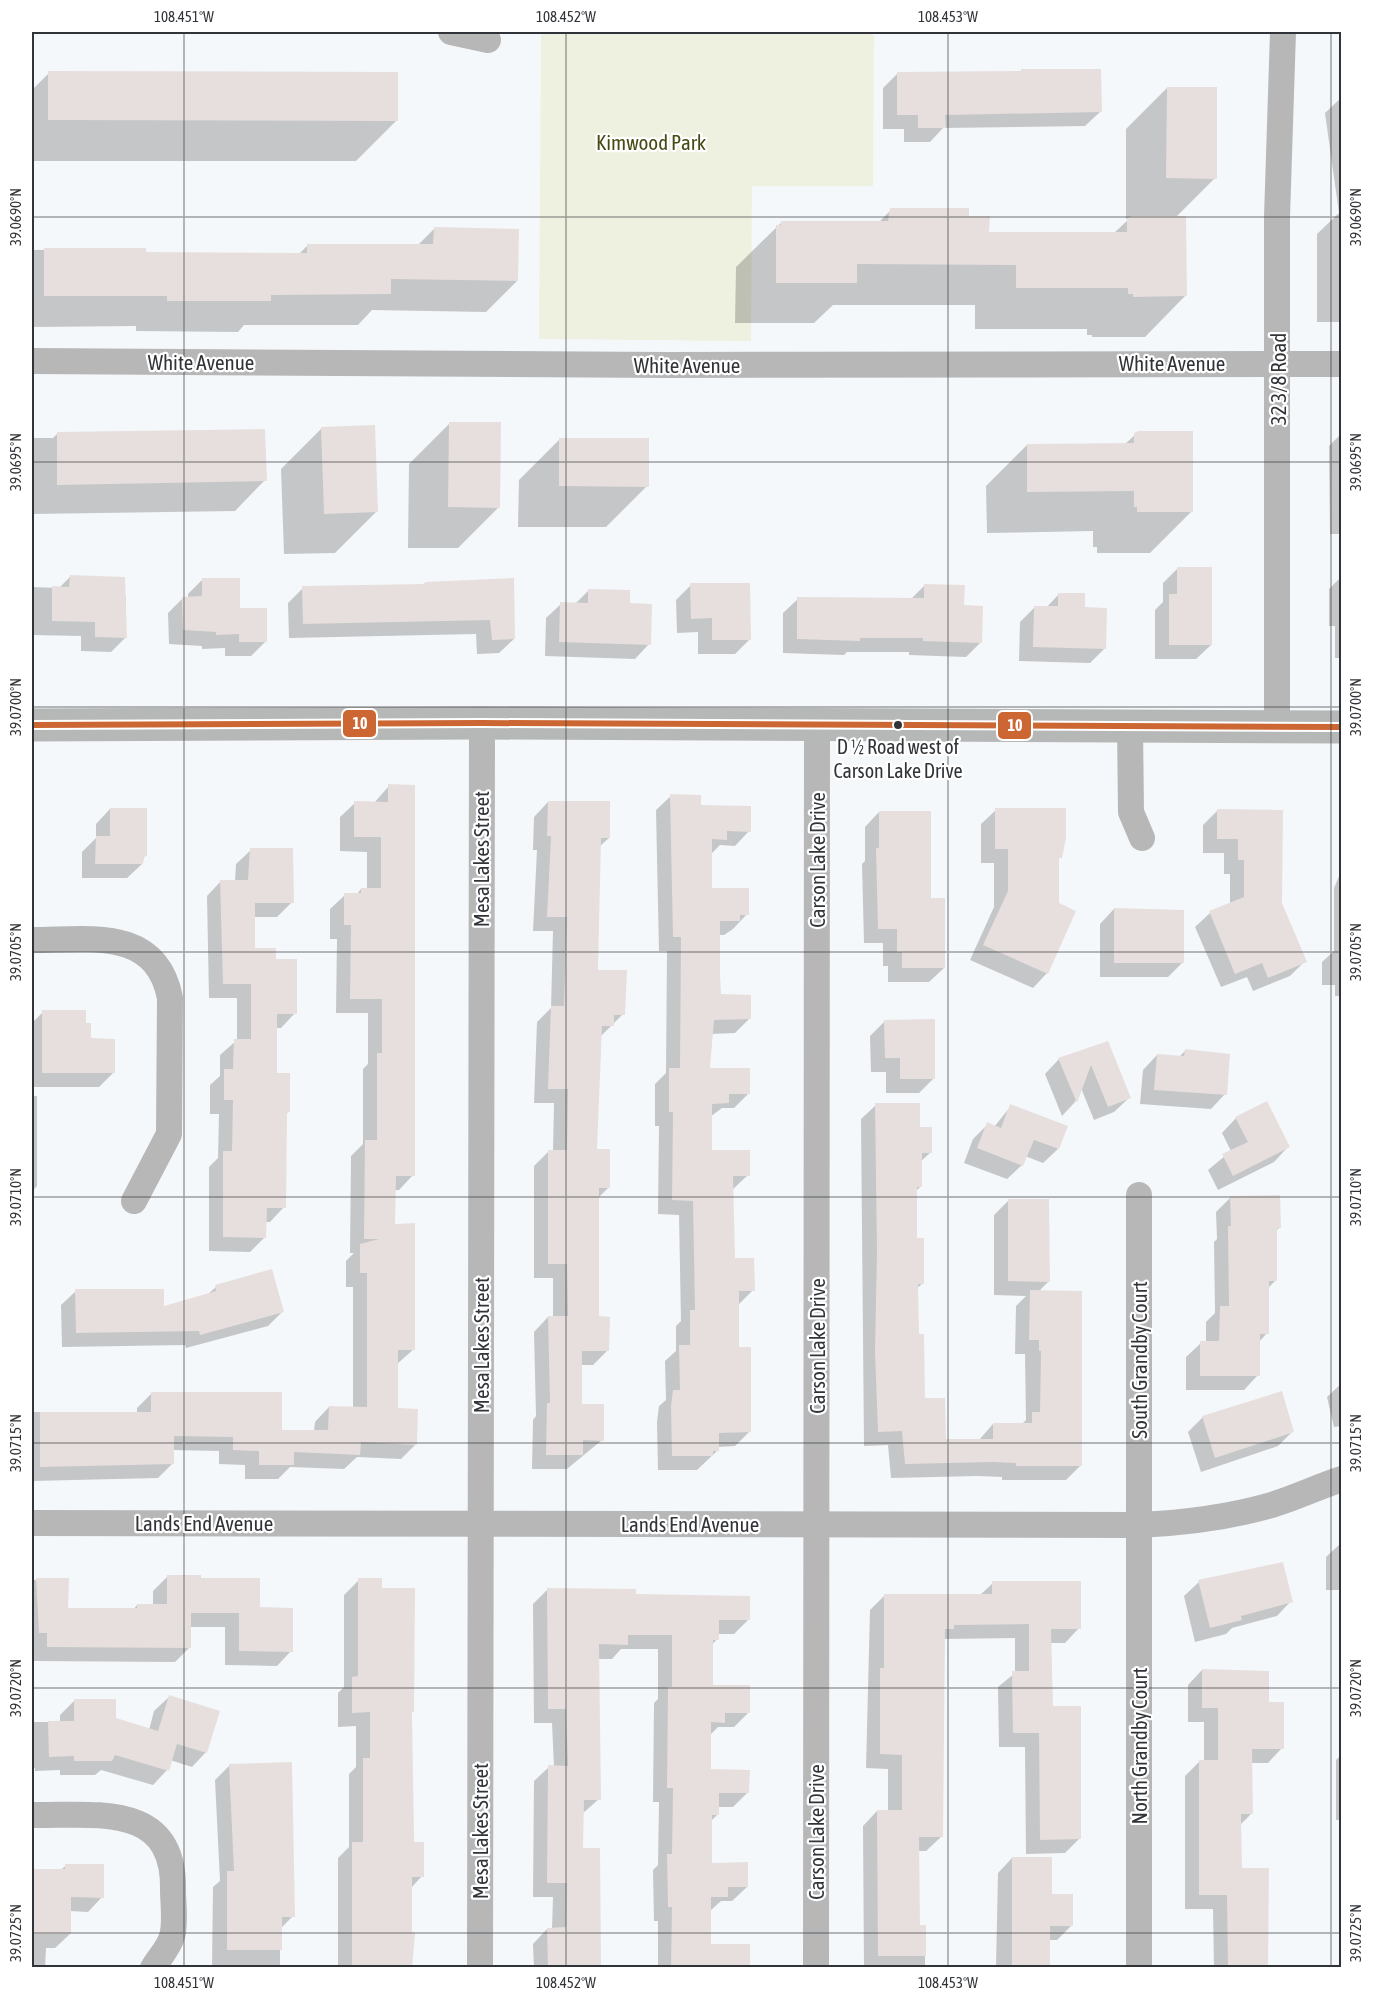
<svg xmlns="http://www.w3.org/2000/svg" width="1373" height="1999" viewBox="0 0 1373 1999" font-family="'Asap Condensed',sans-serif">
<rect width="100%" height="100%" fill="#f5f8fb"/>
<path fill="#eef1e0" d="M541,32H857L874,35L873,186H752L751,341L539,339Z"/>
<g fill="#0003">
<path d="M49,73L397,120L356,161H32V90Z"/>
<path d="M898,73L1100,112L1085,126L943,128L930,142H904V129H883V88Z"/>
<path d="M1167,88L1215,178L1176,217L1186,295L1145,337H1092V335H1087V329H975V305H833L814,323H735L736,267L781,223H878L891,210L968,217L988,233H1114L1129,219H1126V129Z"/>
<path d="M1342,97V322H1317V234L1339,213L1325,113Z"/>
<path d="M434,229L517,281L486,312L372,310L358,325H244L238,332L136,331V326L32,327V250L145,249V253L299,254L308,245H418Z"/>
<path d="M450,423L499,507L458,548H408L409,464Z"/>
<path d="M322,428L376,512L335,553L284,554L281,469Z"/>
<path d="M58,433L265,480L235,511L32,514V438H53Z"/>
<path d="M1342,433V534H1330L1329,446Z"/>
<path d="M1135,435L1191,512L1150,553H1097V547H1093V531L987,533L986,486L1027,445L1125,444Z"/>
<path d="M560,439L647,486L606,527H518L519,480Z"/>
<path d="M1177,569L1211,645L1196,659H1155V610L1163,602V583Z"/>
<path d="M1342,576V658H1335V626H1329V589Z"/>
<path d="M70,577L126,597V637L111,652L81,651V636L32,635V587L59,588Z"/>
<path d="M203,579L238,610L266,641L251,656H225V648L202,649V646L169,644L168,613L183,598H188V594Z"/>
<path d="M512,579L514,639L499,653L477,654L476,634L289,638L288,603L303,588L423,585L425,583Z"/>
<path d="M691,585L749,640L735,654H698V632L677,633L676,600Z"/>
<path d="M924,586L963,606L981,642L966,657L909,655V652H847L844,655L783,653V613L798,599H911Z"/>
<path d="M589,590L628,605L649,644L635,659L545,656L546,618L561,604H575Z"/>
<path d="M1059,594L1105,648L1090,663L1019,661L1020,622L1034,608H1046Z"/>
<path d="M389,786L413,1175L399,1190H394V1225L414,1349L397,1364V1410L416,1444L401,1459L357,1457L344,1469L290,1467L278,1479H245V1465L219,1464V1451L172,1450V1464L158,1478L32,1481V1412L137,1413V1408L152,1393L281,1431H314L315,1422L329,1407L353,1408V1287H346V1261L354,1253H350L351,1156L363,1144V1069L368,1064V1013H336L337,939H330V909L345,895H356L361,889H367V852L340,851V817L355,803H374Z"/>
<path d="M671,796L749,831L735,846L720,845L711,854L710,889L747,914L733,929L724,935H719L720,996L750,1018L735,1033L711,1034L709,1069L749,1093L734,1108H722L710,1117V1152L748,1175L732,1190L734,1260L753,1290L738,1305L737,1349L749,1432L735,1446L718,1447V1450L697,1470H658L657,1422L659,1406L666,1400L665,1361L676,1351V1326L681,1321L679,1215L658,1214L659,1126H655V1084L666,1073L667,951H659L656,810Z"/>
<path d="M548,802L609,838L599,847L596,972L626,971L623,1014L600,1037L596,1151L609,1187L598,1198V1318L607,1351L593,1365H581V1405L602,1440L567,1469H532L533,1420L536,1416L534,1332L548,1317H553V1278H534V1166L549,1151H553L554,1103H534L537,1022L551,1008L553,931H533L537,850H533L534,817Z"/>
<path d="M110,809L145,855L142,864L127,878H82V852L96,838V824Z"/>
<path d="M996,810L1060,857L1057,861L1047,973L1033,988L970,960L994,907V863H981V824Z"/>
<path d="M1217,811H1281V904L1305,961L1290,976L1253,991L1247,977L1221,987L1195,927L1210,913L1230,904V874H1224V853H1203V825Z"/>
<path d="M879,812L930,900L944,968L929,982H888V966H883V943H864L862,864L865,861V827Z"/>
<path d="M251,850L292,902L277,917H254V950L275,961L295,1013L281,1028H276L275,1074L289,1111L285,1115L284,1207L270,1222H265V1237L250,1252L209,1251V1167L218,1158L219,1114H210V1085L220,1076V1055L237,1040V998H209L207,896L221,881H235L236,864Z"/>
<path d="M1342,869V996H1335V985H1322V962L1334,951V888Z"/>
<path d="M1114,909L1183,962L1168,977H1100V924Z"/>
<path d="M43,1012L84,1024L89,1040L113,1073L99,1087H32V1023Z"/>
<path d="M885,1021L934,1078L919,1093H886V1072H871L870,1036Z"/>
<path d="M1107,1043L1129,1098L1114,1112L1094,1120L1081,1088L1075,1102L1062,1116L1045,1074L1059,1059Z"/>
<path d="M1185,1051L1225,1094L1211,1109L1140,1104L1143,1070L1157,1055L1179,1057Z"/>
<path d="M32,1096H37V1186L32,1192Z"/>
<path d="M876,1105L918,1128L930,1153L920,1162V1187L916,1191V1240L923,1283L916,1289L917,1335L923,1400L945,1440H979L993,1424H1022L1026,1420L1025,1354H1015L1016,1306L1026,1296L994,1295V1215L1009,1200L1049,1281L1039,1291L1081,1465L1066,1480H1002V1477L978,1476L891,1478L888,1445L864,1446L861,1119Z"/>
<path d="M1011,1106L1058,1149L1043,1163L1025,1156L1022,1165L1007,1179L964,1163L973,1139L988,1124L994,1127Z"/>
<path d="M1236,1118L1288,1147L1274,1162L1218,1190L1208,1170L1231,1151L1222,1133Z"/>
<path d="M1231,1197L1279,1228L1275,1231L1276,1280L1267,1289V1333L1259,1342L1258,1375L1244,1390H1186V1357L1201,1343H1206V1322L1215,1313L1214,1242L1217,1239L1216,1212Z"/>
<path d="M216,1287L283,1311L268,1326L186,1348L185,1345L62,1347L61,1305L76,1291L163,1308L207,1295Z"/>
<path d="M1342,1383V1426L1334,1427L1327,1397Z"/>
<path d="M1203,1417L1293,1431L1278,1446L1201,1472L1188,1432Z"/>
<path d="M1341,1543L1342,1590H1326V1557Z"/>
<path d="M168,1576L199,1579L258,1609L291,1651L277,1666L225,1665V1627H190V1647L175,1662L33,1661L32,1580H67V1610H133L137,1605L153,1606V1591Z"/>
<path d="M359,1580L380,1589L412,1712L410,1714L412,1837L422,1876L411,1888L412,1968H338V1858L349,1847V1774L356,1767V1726L338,1727V1693L344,1687V1595Z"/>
<path d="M1199,1582L1291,1601L1277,1616L1232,1628L1226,1634L1195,1642L1184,1596Z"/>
<path d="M993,1583L1079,1628L1065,1643H1050L1052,1708L1079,1839L1065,1853L1026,1854L1025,1747H999L998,1687L1015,1673V1638L943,1639L941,1837L926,1851H918L919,1926H925V1968H864L863,1826L877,1811H888V1769L866,1768L870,1610L885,1595H980Z"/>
<path d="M548,1589L634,1596L748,1620L734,1634H718L717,1639L712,1645V1686L748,1713L734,1727H718L709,1736V1770L747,1793L733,1807H717V1815L710,1822V1864L747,1887L732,1901H721L710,1911V1946L748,1968H658V1921H654L653,1870L658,1865L659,1802H653L654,1703L658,1699V1649H621L612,1659H597L599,1799L582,1814L581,1849L600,1968H534L533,1944L547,1929H552L553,1897H533L534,1781L549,1767H554L552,1723H534L533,1604Z"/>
<path d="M1202,1670L1268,1703L1282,1748L1268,1763H1251V1814L1240,1825V1870L1266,1968H1214L1213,1909H1185V1776L1200,1761H1204V1722H1188V1685Z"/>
<path d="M169,1697L206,1752L192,1767L170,1760L167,1770L153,1785L101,1770L95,1775H60V1770L35,1771V1768H32V1722H60V1715L75,1700L115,1719L149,1730L154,1711Z"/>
<path d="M1342,1754V1820H1336V1760Z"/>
<path d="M230,1765L293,1916L280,1929V1968H212L213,1887L220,1881L215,1780Z"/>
<path d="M1012,1858L1051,1896L1071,1926L1057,1940H1048V1968H996L998,1873Z"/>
<path d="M66,1865L102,1897L88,1912L70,1911V1934L55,1948H46L45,1968H32V1871H60Z"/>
</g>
<g fill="#e7dfdd">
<path d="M1021,69H1101L1102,112L945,115L946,128H918V115H897V72L1021,71Z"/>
<path d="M48,71L398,72V121L48,120Z"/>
<path d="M1167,87H1217V179L1166,178Z"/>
<path d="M890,208H969V216H990L989,232H1127V218L1132,216H1186L1187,296L1133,297V294H1128V288H1016V265L857,264V283H776V225H781V221H888Z"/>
<path d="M434,227L519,229L518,281L391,279V294L271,295V301H167V296H44V248H146V252L307,253V244H433Z"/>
<path d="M449,422H501L500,508L448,507Z"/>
<path d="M375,425L378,512L324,514L321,427Z"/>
<path d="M265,429L267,481L57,485V432Z"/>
<path d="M1138,431H1193V512H1137V507H1134V491L1027,492V444L1134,443V433Z"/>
<path d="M559,438H649V487L559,486Z"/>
<path d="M1177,567H1212V645H1169V594H1177Z"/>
<path d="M70,575L125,577L127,638L95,637V622L52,621V586L69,587Z"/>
<path d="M202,578H240V608H267V642H239V634L216,635V632L183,630L182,597L202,596Z"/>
<path d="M514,578L515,639L492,640L490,620L303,624L302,586L425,584V582Z"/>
<path d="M690,583H750L751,640H712V618L691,619Z"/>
<path d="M924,584L965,585L964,605L983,606L982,643L923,641V638H860V641L797,639V597L924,598Z"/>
<path d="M588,589L630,590V603L652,604L651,645L559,642L560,602L588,603Z"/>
<path d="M1058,593H1085V607L1107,608L1106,649L1033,647L1034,606H1058Z"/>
<path d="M388,784L415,785V1176H396L395,1224L415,1223V1350H398V1408L418,1409L417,1445L361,1442L360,1455L294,1452V1465H259V1451L233,1450V1437L174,1436V1464L40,1467V1412H151V1392H282V1430H328L329,1406L367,1407V1273H360V1244L379,1239H364L365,1140H377V1053H382V999H350L351,925H344V893H361V888H381V837H354V801L388,802Z"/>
<path d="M670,794L701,795V805L751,806V832L727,831V840L712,839V888H749V915H740V921H720V975L721,994L751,995V1019L714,1020L710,1068H750V1094H729V1103L712,1104V1150H750V1176H733L735,1258H754L755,1291H739V1347H751V1432L719,1433V1451H713V1456H672L671,1406L673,1390H680L679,1345H690V1310H695L693,1201L672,1200L673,1112H669V1068H680L681,937H673Z"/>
<path d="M548,801H610V838H601L598,970H627L625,1015H614V1026H602L597,1149H610V1188H599V1316L610,1317L609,1351H582V1404H604V1441L583,1440V1455H546L547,1403H550L548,1316H568L567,1264H548V1150H567L568,1089H548L551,1006H564L567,917H547L551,836H547Z"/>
<path d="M110,808H147V856H144L143,864H95L96,836H110Z"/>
<path d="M995,808H1066V838L1062,858H1059V903L1076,911L1048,974L983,945L1008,891V849H995Z"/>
<path d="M1217,809L1283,810L1282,903L1307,962L1268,978L1262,963L1235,974L1209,911L1244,897V860H1238V839H1217Z"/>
<path d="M879,811H931V898H945V968H902V952H897V929H878L876,848H879Z"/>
<path d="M250,848H293L294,903H255V948H276V959H297V1014H277V1073H290V1112H287L286,1208H267L266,1238L223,1237V1151H232L233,1100H224V1069H233L234,1039H251V984H223L220,880H248Z"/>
<path d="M1114,908L1184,910V963H1114Z"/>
<path d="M42,1010H86V1023H91V1038L115,1039V1073H42Z"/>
<path d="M935,1019V1079H900V1058H885L884,1020Z"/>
<path d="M1108,1041L1131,1098L1108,1107L1091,1065L1077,1103L1058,1058Z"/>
<path d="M1185,1049L1230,1054L1227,1095L1154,1090L1157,1054L1184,1056Z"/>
<path d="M1267,1101L1290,1147L1233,1176L1222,1154L1248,1142L1235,1117Z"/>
<path d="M875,1103H920V1127H932V1153H922V1187H917V1238H924V1284H918L919,1334H924L925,1398H945L946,1439H993V1423H1032V1412H1040L1041,1351H1039V1340H1029L1030,1290L1082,1291V1466H1016V1463L993,1462L905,1464L902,1431L878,1432L875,1351L877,1251Z"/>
<path d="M1010,1104L1068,1126L1059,1149L1034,1140L1023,1166L977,1148L987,1122L1001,1128Z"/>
<path d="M1280,1195L1281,1228H1277V1281H1269V1334H1260V1376H1200V1341H1219L1220,1306H1229L1228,1226H1231L1230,1196Z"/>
<path d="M1008,1199H1049L1050,1282L1008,1281Z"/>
<path d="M272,1269L284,1312L200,1335L199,1331L76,1333L75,1289H164V1306L216,1291L215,1285Z"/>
<path d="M1282,1391L1294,1432L1215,1458L1202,1416Z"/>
<path d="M1283,1562L1293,1602L1241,1616L1242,1620L1210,1628L1198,1580Z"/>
<path d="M167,1575H201V1578H260V1607L293,1608V1652L239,1651V1613H191V1648L47,1647V1633H39L36,1578H69L68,1608H137V1604H167Z"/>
<path d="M358,1578H382V1588H415L414,1712H412L414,1837V1842H424V1877H412V1932L415,1933L412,1968H352V1842H363V1758H370V1712L352,1713V1677L358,1676Z"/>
<path d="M992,1581H1081V1629H1051L1053,1706H1081V1839L1040,1840L1039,1733H1013L1012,1671H1029V1624L954,1625V1629H945L943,1837H919L920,1925H926V1956H878L877,1810H902V1755L880,1754V1668H884V1594H992Z"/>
<path d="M547,1588L636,1589V1594L750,1596V1620H719V1640H713V1685H750V1713H725V1723L711,1722V1769L750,1770L749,1793H719V1815H712V1863L748,1862V1887H728V1897H711V1944H750V1968H671L672,1907H668L667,1854H672L673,1788H667L668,1687H672V1635H628V1645L599,1644L601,1800H584L583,1848H600L601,1968H548L547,1928L566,1927L567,1883H547L548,1765L568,1766L566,1709H548Z"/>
<path d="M1202,1669L1269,1671V1702H1284V1749H1252L1253,1814H1241L1242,1868H1269L1268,1968H1228L1227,1895H1199V1760H1218V1708H1202Z"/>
<path d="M169,1695L220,1711L207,1753L177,1744L169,1771L115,1755L112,1761H74V1756L49,1757L48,1721H74V1699H116V1718L158,1731Z"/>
<path d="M292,1762L295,1917H282V1950H227V1871H234L229,1764Z"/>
<path d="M1012,1857H1052V1894H1073V1926H1050V1968H1012Z"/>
<path d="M65,1864H104V1898L71,1897V1934H32V1869H65Z"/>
</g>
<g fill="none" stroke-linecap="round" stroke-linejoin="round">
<g stroke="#b7b7b7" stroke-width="26">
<path d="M451,32L488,40"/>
<path d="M32,361L667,365L1342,364"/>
<path d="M1130,725L1131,812L1142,838"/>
<path d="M1277,726V217L1283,32"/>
<path d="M32,940C88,940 156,926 170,998L169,1134L134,1201"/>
<path d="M32,1523L1139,1525C1183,1523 1225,1518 1268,1506C1293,1499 1317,1487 1342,1479"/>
<path d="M32,1815C94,1816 175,1801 173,1890C173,1904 176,1923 172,1936C170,1946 159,1958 153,1968"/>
<path d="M480,1968L482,723"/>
<path d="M816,1968L817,725"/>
<path d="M1139,1968V1195"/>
</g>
<path stroke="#b6b7b7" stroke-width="33" d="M32,725L482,723L1342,727"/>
<defs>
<path id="bus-1" d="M32,725L482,723L1342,727"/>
</defs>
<use href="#bus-1" stroke="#fff" stroke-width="10"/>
<use href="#bus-1" stroke="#c63" stroke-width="6"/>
</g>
<path fill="none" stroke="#303337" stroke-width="1.5" stroke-opacity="0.45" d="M184,32V1968M566,32V1968M948,32V1968M1331,32V1968M32,217H1342M32,462H1342M32,707H1342M32,952H1342M32,1197H1342M32,1443H1342M32,1688H1342M32,1933H1342"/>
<circle fill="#303337" stroke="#fff" stroke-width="2" cx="898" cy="725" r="5"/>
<g text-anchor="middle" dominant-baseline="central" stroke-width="4.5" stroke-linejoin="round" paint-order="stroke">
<g font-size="20" fill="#303337" stroke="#fff">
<text x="898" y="746">D ½ Road west of<tspan x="898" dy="24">Carson Lake Drive</tspan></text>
</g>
<g font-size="21" fill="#484a13" stroke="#fff">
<text x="651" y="142">Kimwood Park</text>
</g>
<g font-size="21" fill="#303337" stroke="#fff">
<text x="201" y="362">White Avenue</text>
<text x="1172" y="363">White Avenue</text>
<text x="687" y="365">White Avenue</text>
<text transform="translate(1278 379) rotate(-90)">32 3/8 Road</text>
<text transform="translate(481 859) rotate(-90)">Mesa Lakes Street</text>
<text transform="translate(817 860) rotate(-90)">Carson Lake Drive</text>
<text transform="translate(481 1345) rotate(-90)">Mesa Lakes Street</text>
<text transform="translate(817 1346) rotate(-90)">Carson Lake Drive</text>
<text transform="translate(1139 1360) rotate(-90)">South Grandby Court</text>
<text x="204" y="1523">Lands End Avenue</text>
<text x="690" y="1524">Lands End Avenue</text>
<text transform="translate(1139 1746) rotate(-90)">North Grandby Court</text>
<text transform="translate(480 1831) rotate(-90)">Mesa Lakes Street</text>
<text transform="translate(816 1832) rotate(-90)">Carson Lake Drive</text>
</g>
</g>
<g stroke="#fff" stroke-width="2">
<rect x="342" y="709" width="35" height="29" rx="6" fill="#c63"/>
<rect x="997" y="711" width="35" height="29" rx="6" fill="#c63"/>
</g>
<g font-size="16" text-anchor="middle" font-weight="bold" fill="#fff">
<text x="360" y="729">10</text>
<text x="1015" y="731">10</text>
</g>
<rect width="1373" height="1999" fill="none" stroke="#ffffff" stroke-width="66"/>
<rect x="33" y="33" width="1307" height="1933" fill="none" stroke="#303337" stroke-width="2"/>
<g font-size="15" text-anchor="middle" fill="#303337">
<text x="184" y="22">108.451°W</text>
<text x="566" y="22">108.452°W</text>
<text x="948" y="22">108.453°W</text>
<text transform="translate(1356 217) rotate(-90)" y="5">39.0690°N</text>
<text transform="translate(16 217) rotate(-90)" y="5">39.0690°N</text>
<text transform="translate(1356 462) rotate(-90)" y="5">39.0695°N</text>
<text transform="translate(16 462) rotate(-90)" y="5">39.0695°N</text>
<text transform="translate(1356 707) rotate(-90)" y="5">39.0700°N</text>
<text transform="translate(16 707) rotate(-90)" y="5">39.0700°N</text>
<text transform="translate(1356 952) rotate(-90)" y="5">39.0705°N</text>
<text transform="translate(16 952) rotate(-90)" y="5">39.0705°N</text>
<text transform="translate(1356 1197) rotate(-90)" y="5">39.0710°N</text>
<text transform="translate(16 1197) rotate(-90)" y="5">39.0710°N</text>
<text transform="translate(1356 1443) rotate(-90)" y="5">39.0715°N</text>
<text transform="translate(16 1443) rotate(-90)" y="5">39.0715°N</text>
<text transform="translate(1356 1688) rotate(-90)" y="5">39.0720°N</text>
<text transform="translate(16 1688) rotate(-90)" y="5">39.0720°N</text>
<text transform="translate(1356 1933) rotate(-90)" y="5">39.0725°N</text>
<text transform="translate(16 1933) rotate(-90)" y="5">39.0725°N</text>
<text x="184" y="1988">108.451°W</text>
<text x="566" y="1988">108.452°W</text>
<text x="948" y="1988">108.453°W</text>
</g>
</svg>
